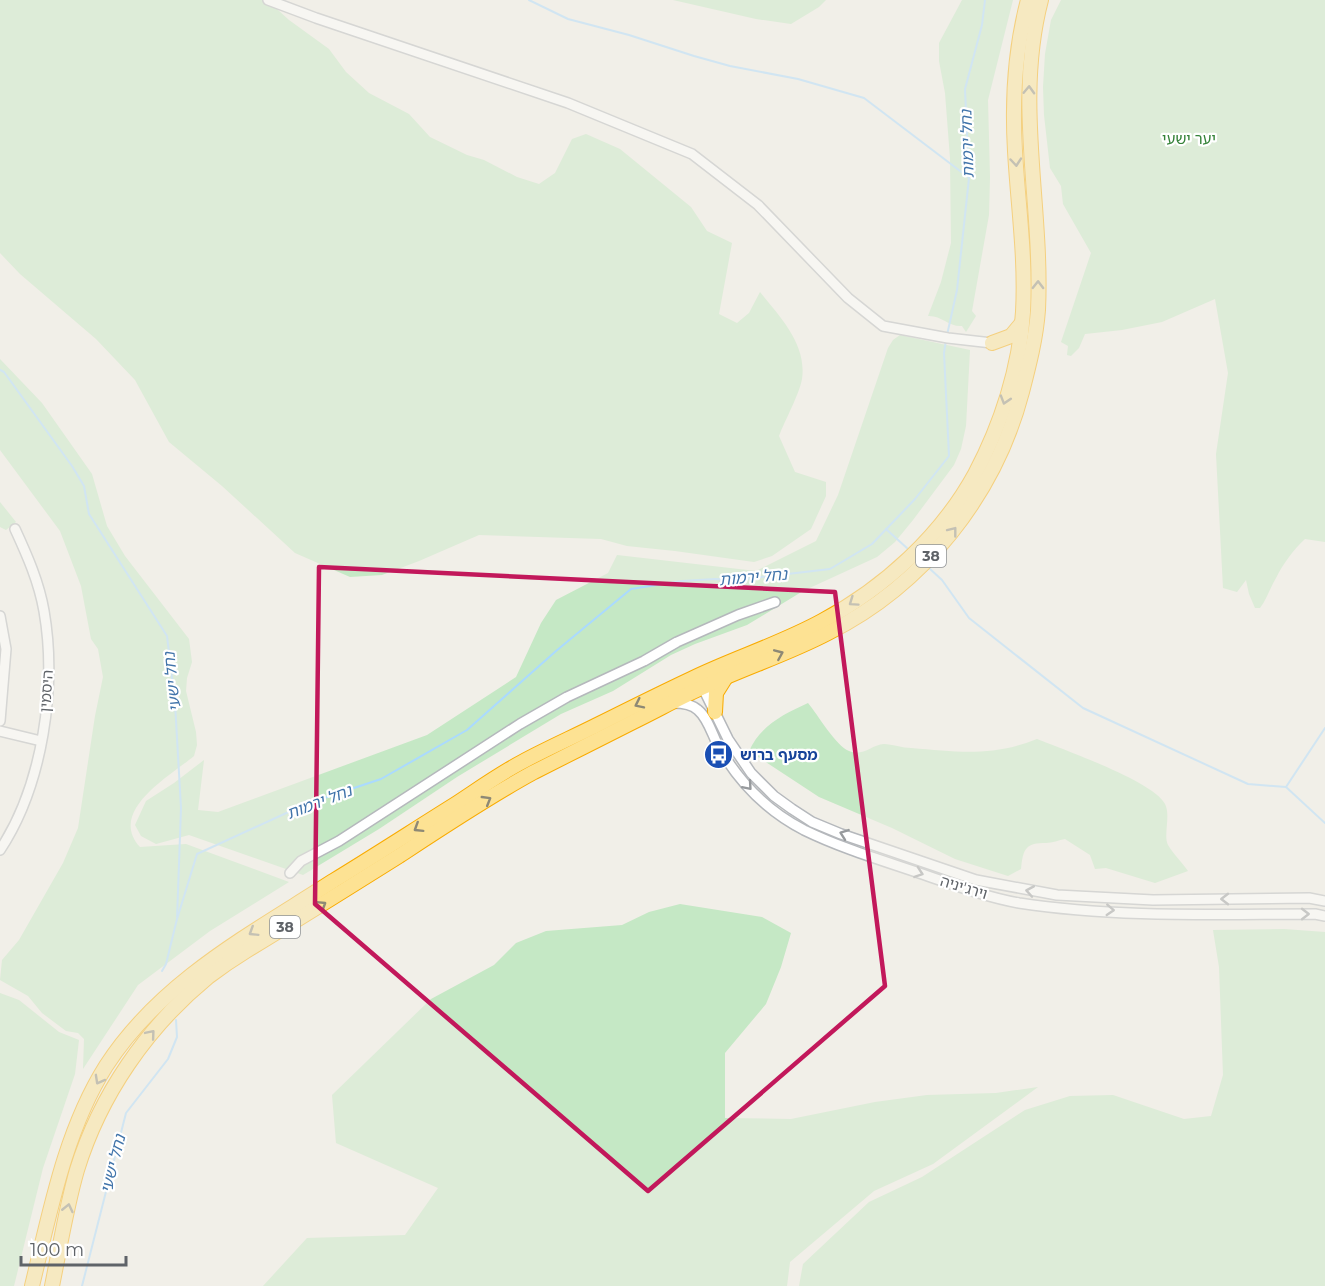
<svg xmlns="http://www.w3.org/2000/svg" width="1325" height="1286" viewBox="0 0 1325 1286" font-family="Montserrat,'Noto Sans Hebrew',sans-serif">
<rect width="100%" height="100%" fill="#f1efe8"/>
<g fill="#c5e8c5">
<path d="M0,0H267L289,20L329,49L346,72L369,93L409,114L430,137L467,155L484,160L517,177L539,184L555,173L572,139L586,134L620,149L691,207L707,231L732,243L719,314L737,323L749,313L760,292C780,317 807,344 802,379C799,395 785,420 779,436L795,472L826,482V496L811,529L772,556L754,562L675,551L627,546L601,539L479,535L419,561L382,575L350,577L295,553L222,486L169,442L135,380L96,339L20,274L0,253Z"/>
<path d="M673,0H826L819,7L791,24L756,19Z"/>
<path d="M962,0H1013L988,100L990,177L989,215L972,311L976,316L966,332L962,326C949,327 941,315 928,316L941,282L951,243L950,158L945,93L939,61V43Z"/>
<path d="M1061,0H1325V542L1305,539C1293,550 1283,564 1276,578C1270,588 1267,599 1260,608H1255L1249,594L1246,580L1237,592L1223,588L1216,454L1228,373L1215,299L1162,322L1122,330L1085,334L1079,348L1071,356L1067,355L1068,346L1061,342L1091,253L1063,204L1061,186L1050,168L1044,115L1043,87L1045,54L1051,20Z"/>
<path d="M900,335L970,350L966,426L961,449L954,465L913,520L895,542L877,557L803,591L747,625L695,644L671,655L613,691L561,714L457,777L379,829L303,875L189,835L156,844L141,836L135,825L146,801L174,783L204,760L198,810L218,812L427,735L516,677L541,623L556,600L608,573L617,555L756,571L816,541L838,495L888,348L893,340Z"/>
<path d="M0,359L42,403L92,474L107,526L125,556L189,639L192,662L187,678L186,691L196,732L197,745L194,756C170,776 107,811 140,847L186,844L289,882L210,931L138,985L83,1069L84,1039L78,1033L66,1031L42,1013L28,996L0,980L2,960L19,940L63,863L78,828L95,716L103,677L98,649L91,639L81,586L60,531L0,450Z"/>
<path d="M0,502L16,522L6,530L0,527Z"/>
<path d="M808,703C818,715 836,746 849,751C863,757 871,745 884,744C891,744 903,748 911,748C958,752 992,757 1037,739C1064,750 1153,781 1165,804C1171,816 1163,835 1168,845C1173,854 1182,862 1188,871L1155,883L1106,868L1095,869L1090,855L1065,839C1059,840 1052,843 1046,843C1026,843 1023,848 1021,869L1008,876L955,859L892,828L819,797L749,751C761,725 784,714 808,703Z"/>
<path d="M680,904L762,917L791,933L781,967L766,1004L725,1053V1118L791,1119L875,1102L927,1095L996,1093L1038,1087L933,1164L874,1191L790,1262L787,1286H263L307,1238L405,1235L438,1188L336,1143L332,1095L431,999L494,965L516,943L546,931L622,925L649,912Z"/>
<path d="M1284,929L1325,932V1286H799L803,1264L869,1202L922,1177L1025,1110L1070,1096L1113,1095L1184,1119L1211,1116L1223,1075L1219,967L1213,930Z"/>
<path d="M0,993L19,1000L59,1032L79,1040L75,1074L43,1168L14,1286H0Z"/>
</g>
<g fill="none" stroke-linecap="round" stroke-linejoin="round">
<g stroke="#aadaff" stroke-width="2">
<path d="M529,0L568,19L629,35L694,56L730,66L798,79L864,98L968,177"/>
<path d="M947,335L957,290L969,178L965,89L982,25L985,0"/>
<path d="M0,370L4,372L72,466L84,486L89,514L167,636L175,703L181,808L177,919L166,964L162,971"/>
<path d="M886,529L908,549"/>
<path d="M929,568L942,580L969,618L1083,708L1248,784L1286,787L1325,728"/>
<path d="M1286,787L1325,823"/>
<path d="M177,919L197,854L306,804L381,779L467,730L556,651L631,589L682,581L715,579L737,580L830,569L872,544L915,499L949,456L944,353L946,340"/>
<path d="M82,1286L126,1113L168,1059L177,1037L176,1020"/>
</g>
<defs>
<g id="minor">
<path d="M268,0L316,18L568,103L692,154L758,205L848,298L883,326L948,338L992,343"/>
<path d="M0,616L6,649L0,721"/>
<path d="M701,684L728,739L751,773L774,796L792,809L812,822L841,834L976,880L1057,895L1153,900L1309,898L1325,901"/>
<path d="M673,703C682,703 692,704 698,710C709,719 713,738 720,749C740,783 769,812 804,830C841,848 881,860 919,873C952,884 985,897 1019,903C1117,918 1217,914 1315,914L1325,916"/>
<path d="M0,731L41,741"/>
<path d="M0,850C43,785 57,686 44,611C39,582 27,555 15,529"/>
<path d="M290,873L301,861L339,841L520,724L567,697L644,661L677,642L738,615L775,602"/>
</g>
<g id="highway">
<path d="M992,343L1011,336L1021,324"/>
<path d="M715,712L716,693L726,677"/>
<path d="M32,1286C50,1212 65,1131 106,1066C161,981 251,934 333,881C374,856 414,830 454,805C477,790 499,774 522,762C546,749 571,738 595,726C627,710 659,694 691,679C734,658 780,644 822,621C884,588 941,536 975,474C1001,425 1020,367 1023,312C1026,258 1018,205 1015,151C1012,101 1015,49 1028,0"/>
<path d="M52,1286C60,1247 66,1208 77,1170C100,1095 147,1027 208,977C220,968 233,959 246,951C297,920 348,888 399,856C443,827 488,797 534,772C567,755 600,739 633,722C658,710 682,696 708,685C747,667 790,653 828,633C924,585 995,495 1022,392C1029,365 1036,338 1038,310C1043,206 1014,103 1041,0"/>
</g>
</defs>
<use href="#minor" stroke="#b5b8bc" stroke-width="12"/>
<use href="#highway" stroke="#f9ab00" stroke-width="16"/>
<use href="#minor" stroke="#fff" stroke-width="9"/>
<use href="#highway" stroke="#fde293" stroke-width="14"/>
</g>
<defs><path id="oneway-chevron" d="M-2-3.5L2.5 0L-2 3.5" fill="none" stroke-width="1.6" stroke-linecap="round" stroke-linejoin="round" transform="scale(1.5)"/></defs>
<g stroke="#8e8975">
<use href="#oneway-chevron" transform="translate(1029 90) rotate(-88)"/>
<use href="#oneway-chevron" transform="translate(1016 162) rotate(85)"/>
<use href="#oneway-chevron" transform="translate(1038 285) rotate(-89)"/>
<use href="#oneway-chevron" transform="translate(1005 400) rotate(107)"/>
<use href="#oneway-chevron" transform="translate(953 531) rotate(-52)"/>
<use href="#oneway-chevron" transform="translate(853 602) rotate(145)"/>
<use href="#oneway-chevron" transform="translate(779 654) rotate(-23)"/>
<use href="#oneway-chevron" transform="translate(639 704) rotate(154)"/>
<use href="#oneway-chevron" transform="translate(487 800) rotate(-31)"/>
<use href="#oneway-chevron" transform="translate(418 828) rotate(148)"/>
<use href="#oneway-chevron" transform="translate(322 905) rotate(-32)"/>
<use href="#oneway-chevron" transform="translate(253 932) rotate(148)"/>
<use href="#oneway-chevron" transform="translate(151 1034) rotate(-50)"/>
<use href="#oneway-chevron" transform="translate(99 1080) rotate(119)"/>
<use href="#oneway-chevron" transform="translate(68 1208) rotate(-77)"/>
</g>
<g stroke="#979a9d">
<use href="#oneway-chevron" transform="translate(748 786) rotate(49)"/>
<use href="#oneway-chevron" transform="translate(844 834) rotate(-160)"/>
<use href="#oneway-chevron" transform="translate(919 873) rotate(19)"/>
<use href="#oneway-chevron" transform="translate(1030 891) rotate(-170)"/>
<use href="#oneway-chevron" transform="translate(1225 899) rotate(180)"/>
<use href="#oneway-chevron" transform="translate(1110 910) rotate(3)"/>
<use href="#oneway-chevron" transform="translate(1305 914)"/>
</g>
<path d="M0 0H1325V1286H0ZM319,567L835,592L885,986L648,1191L315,904Z" fill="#f1efe8" fill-opacity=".55" fill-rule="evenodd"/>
<path fill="none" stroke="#c2185b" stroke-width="4.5" stroke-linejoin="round" d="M319,567L835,592L885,986L648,1191L315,904Z"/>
<defs>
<symbol id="bus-disc" viewBox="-11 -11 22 22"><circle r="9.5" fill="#1a4fb4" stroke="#fff"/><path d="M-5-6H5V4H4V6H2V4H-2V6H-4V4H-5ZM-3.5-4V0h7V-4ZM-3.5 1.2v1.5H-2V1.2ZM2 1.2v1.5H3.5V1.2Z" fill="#fff"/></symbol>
</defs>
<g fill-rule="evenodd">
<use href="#bus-disc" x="702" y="738" width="33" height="33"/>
</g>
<g text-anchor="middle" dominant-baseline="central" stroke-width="4.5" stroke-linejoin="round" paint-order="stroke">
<g fill="#fff" stroke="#8f9295" stroke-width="1.5">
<rect x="916" y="545" width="30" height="22" rx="4.5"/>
<rect x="270" y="916" width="30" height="22" rx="4.5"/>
</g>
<g font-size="14" font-weight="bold" fill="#5f6368">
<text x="931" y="556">38</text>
<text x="285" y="927">38</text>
</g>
<g font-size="15" fill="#348238" stroke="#fff">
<text x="1189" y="138">יער ישעי</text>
</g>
<g font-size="15" fill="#5f6368" stroke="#fff">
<text transform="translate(46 691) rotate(-86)">היסמין</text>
<text transform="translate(964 887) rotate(17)">וירג'יניה</text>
</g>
<g font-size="15" font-weight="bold" fill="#164399" stroke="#fff" text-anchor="start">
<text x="740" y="754">מסעף ברוש</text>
</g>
<g font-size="16" font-style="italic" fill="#4174aa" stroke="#fff">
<text transform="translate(967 144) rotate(-92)">נחל ירמות</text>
<text transform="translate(753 577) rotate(-5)">נחל ירמות</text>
<text transform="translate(172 682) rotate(-96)">נחל ישעי</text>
<text transform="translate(319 802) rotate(-21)">נחל ירמות</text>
<text transform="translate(113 1164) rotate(-76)">נחל ישעי</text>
</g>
</g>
<path d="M21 1256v9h105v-9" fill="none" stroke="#5f6368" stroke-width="3"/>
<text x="30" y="1256" font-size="18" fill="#5f6368" stroke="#ffffff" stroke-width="4.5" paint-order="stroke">100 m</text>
</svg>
